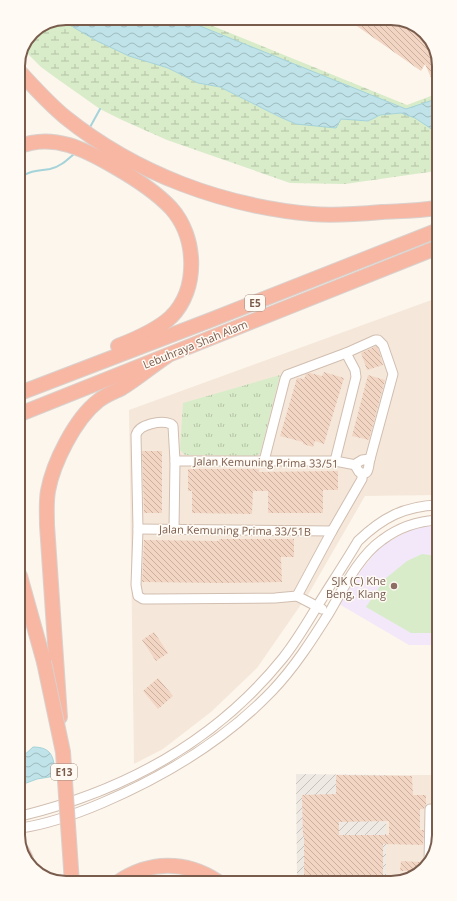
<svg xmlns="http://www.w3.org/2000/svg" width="457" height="901" viewBox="0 0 457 901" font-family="'Open Sans',sans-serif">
<defs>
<pattern id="industrial-furrows" width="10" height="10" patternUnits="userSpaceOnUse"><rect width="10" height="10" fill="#efe9e4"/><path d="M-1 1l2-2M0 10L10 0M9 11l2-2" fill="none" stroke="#c7c0bb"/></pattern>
<pattern id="wetland-marsh" width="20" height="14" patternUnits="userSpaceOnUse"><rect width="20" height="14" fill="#d8ecc9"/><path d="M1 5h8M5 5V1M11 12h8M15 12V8" fill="none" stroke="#b4c2a5"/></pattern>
<pattern id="park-tufts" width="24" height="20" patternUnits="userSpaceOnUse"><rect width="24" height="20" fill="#d8ecc9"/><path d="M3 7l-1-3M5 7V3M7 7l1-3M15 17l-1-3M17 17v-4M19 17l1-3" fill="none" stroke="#b4c2a5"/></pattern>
<pattern id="water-waves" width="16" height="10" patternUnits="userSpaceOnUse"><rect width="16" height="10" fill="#bfe3e8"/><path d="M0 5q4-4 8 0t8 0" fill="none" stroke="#a0bbbe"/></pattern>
<pattern id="building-back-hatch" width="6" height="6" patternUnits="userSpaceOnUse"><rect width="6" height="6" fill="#f3d5c3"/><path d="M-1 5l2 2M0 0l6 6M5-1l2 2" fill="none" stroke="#cab0a1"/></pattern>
</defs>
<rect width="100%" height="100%" fill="#fdf6ec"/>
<g fill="#f5e8da">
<path d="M437,298V495L365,496L309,593L257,668L211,712L163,749L134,764L129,410Z"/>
<path d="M386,775H439V836L431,862L409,879L386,880Z"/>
</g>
<path fill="url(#industrial-furrows)" d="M296,774L386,775V880L297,881Z"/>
<path fill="#f3e8fa" d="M432,524H438V645H409L339,604L363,568L381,546L408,531Z"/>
<g fill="url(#wetland-marsh)">
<path d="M66,18H73V27L97,41L129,56L168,68L198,83L220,87L280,117L296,124L341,119L368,121L380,115L401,113L415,118L436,132V171L345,184L290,183L167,140L122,120L100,109L56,78L41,67L24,50L32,32Z"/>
<path d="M180,18H193L407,105L436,94V99L406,110Z"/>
</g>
<path fill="url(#park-tufts)" d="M280,375L260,454L255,456L185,455L180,450L183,403Z"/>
<path fill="#d8ecc9" d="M422,554L438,556V633H411L366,607L385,579L407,561Z"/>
<g fill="url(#water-waves)" stroke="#a5d3da">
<path d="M73,18H180L406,109L436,99V132L415,118L401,113L380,115L368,121L341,119L336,128L296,124L280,117L220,87L198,83L168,68L129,56L97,41L73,27Z"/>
<path d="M33,747C54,747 54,760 55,776L37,779L21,785V758Z"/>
</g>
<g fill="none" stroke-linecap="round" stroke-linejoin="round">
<g stroke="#a5d3da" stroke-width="2">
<path d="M89,129L100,109"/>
<path d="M19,178C31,170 37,171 50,169C60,167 67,160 75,153"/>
</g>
</g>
<g fill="url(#building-back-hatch)" fill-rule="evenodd">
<path d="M339,18H395L420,28L435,48L436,89L425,64L421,71L354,24Z"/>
<path d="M376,346L378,348L383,365L367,370L361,353Z"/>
<path d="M324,372L344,378L324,444L315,441L313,447L303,444V442L280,436L297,378L304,379L306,374L310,373L322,376Z"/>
<path d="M368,375L385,380L369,440L352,436Z"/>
<path d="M142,451H162V513H144Z"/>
<path d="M188,469H259V472L338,471V490H323V513H268V491H253L252,514L192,513V491H188Z"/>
<path d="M219,539H294V557H281L282,582L220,583L142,582L144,540L219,541Z"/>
<path d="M154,632L168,653L156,661L142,640Z"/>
<path d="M158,678L173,696L158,709L143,691Z"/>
<path d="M336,775L412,776L413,795H426V805L424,809H420V830H424L423,845L383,844V880H304V836H303L302,795L336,794ZM389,821V835H339V822Z"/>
<path d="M436,811H439V836L436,845Z"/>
<path d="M401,861L420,862V871H400Z"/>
</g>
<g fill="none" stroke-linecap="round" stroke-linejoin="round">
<defs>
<g id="minor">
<path d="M370,459C368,466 370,477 359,472L356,467L357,463L362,460Z"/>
<path d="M175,461H335L356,465"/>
<path d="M264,461L285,379L287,375L346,353L375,340H378L383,345L393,374L370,459"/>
<path d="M335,461L356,377L355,370L346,353"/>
<path d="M138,529L332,531"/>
<path d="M174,529L175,461L173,426L171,424C161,420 139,424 136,435L138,529L136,585L138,596L143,599H152L275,598L297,596"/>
<path d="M297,596L332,531L362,479V473"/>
<path d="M297,596L322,609"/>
<path d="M21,816C124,791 216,741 283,658C296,642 307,623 318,605C331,584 345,563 358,541C382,518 404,506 438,505"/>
<path d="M21,828C49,824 76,814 102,803C165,776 224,741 272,691C294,668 312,640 329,613C343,589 359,556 382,540C398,528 418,521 438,520"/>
<path d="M429,863L430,809"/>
</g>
<g id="highway">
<path d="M18,70C33,86 48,103 65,117C136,174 223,206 312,214C336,216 359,214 382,212C400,211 418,211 436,208"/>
<path d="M18,147C53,132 86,150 115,167C136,179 155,191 171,208C197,237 199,289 171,317C157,330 136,339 118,346"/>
<path d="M20,393L208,321L436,231"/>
<path d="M20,414L436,248"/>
<path d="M20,576L44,662"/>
<path d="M60,717L47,525C47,514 46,502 48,491C53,463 75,419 98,401C105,395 114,392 122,388C137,379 152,366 167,356"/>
<path d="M22,851L26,859"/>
<path d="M118,882C149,861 185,860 217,881"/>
</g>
</defs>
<use href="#minor" stroke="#d1beb0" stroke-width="11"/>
<use href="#highway" stroke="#dad1cd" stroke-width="16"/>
<use href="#minor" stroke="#fff" stroke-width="9"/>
<use href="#highway" stroke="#f7b7a3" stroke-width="14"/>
<defs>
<path id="highway-bridge" d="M44,662L63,752L72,883"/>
</defs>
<use href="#highway-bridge" stroke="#dad1cd" stroke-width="16" stroke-linecap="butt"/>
<use href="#highway-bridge" stroke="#f7b7a3" stroke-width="14"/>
</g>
<circle fill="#8d6e63" stroke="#fffaf3" stroke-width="1.5" cx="394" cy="586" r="4"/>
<g text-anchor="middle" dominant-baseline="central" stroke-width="3" stroke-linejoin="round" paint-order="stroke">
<g fill="#fffaf3" stroke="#a28b7f" stroke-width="1">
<rect x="245" y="295" width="20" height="16" rx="3"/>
<rect x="51" y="764" width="26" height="16" rx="3"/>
</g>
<g font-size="10" font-weight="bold" fill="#7a5c4d">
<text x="255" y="303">E5</text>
<text x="64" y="772">E13</text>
</g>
<g font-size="11" fill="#7a5c4d" stroke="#fffaf3">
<text transform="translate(195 344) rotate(-22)">Lebuhraya Shah Alam</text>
<text transform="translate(266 462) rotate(1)">Jalan Kemuning Prima 33/51</text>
<text transform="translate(235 530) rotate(1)">Jalan Kemuning Prima 33/51B</text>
</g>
<g font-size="11" fill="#785e54" stroke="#fffaf3" text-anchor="end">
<text x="386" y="580">SJK (C) Khe<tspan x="386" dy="13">Beng, Klang</tspan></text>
</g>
</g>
<path d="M0 0H457V901H0ZM66 25H391A41 41 0 0 1 432 66V835A41 41 0 0 1 391 876H66A41 41 0 0 1 25 835V66A41 41 0 0 1 66 25Z" fill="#fffaf3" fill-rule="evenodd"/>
<path fill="none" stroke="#7a5c4d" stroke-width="2" d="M66 25H391A41 41 0 0 1 432 66V835A41 41 0 0 1 391 876H66A41 41 0 0 1 25 835V66A41 41 0 0 1 66 25Z"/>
</svg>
